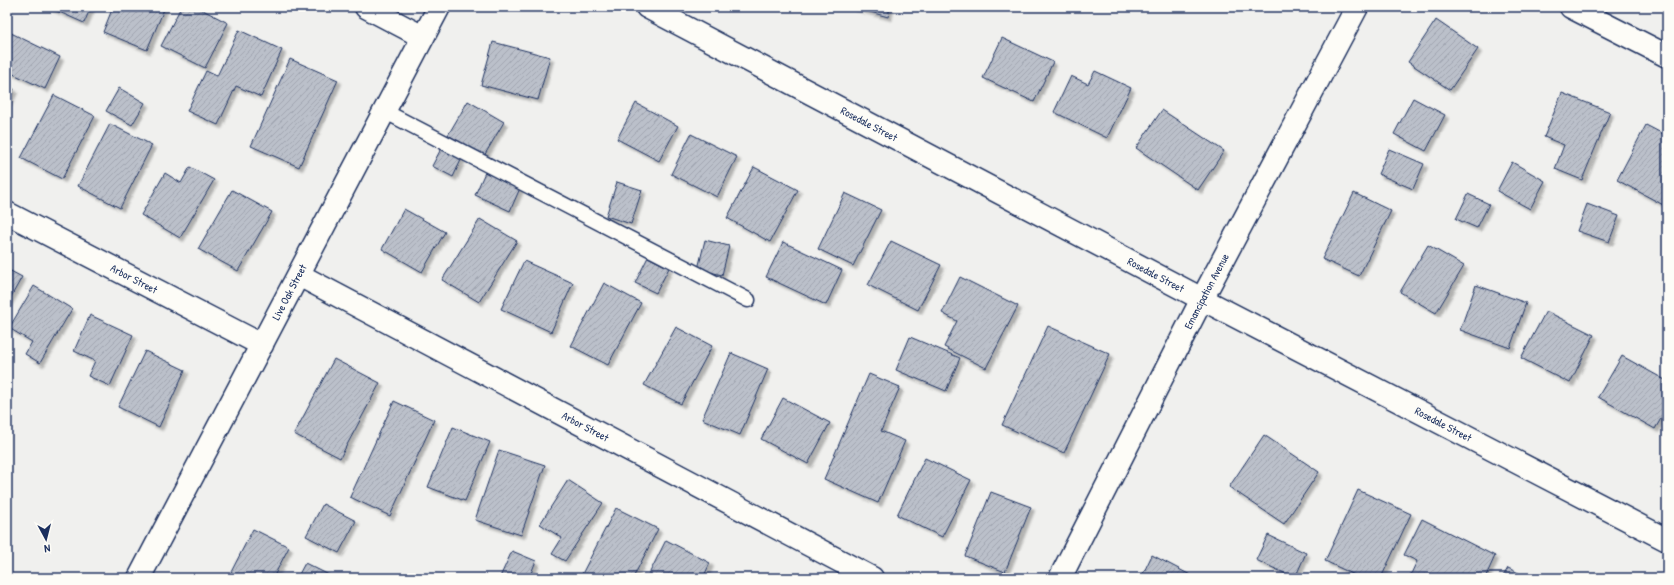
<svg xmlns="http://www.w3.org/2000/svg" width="1674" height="585" viewBox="0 0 1674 585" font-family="'Patrick Hand',sans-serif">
<defs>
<pattern id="building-hatch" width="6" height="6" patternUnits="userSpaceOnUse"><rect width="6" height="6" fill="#bbc0ca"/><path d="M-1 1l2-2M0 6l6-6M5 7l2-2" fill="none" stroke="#a0a5b0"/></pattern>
<filter id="shadow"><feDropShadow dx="3.5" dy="3.5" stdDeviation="1" flood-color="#0004"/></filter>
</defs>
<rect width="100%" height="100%" fill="#f0f0ee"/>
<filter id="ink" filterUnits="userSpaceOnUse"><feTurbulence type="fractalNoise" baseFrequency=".025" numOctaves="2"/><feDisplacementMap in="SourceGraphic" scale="8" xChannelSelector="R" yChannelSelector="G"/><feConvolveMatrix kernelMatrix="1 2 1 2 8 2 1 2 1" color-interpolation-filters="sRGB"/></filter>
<g filter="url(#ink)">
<g fill="url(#building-hatch)" stroke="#1b2f5e" filter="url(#shadow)">
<path d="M48,7H91L84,23Z"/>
<path d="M113,7H165L147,50L103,32Z"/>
<path d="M181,7H197L228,23L205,68L161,46Z"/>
<path d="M852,7H890L888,17Z"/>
<path d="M1436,20L1478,49L1450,90L1408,62Z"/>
<path d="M239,30L282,50L261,97L236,86L218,125L187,111L206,71L217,76Z"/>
<path d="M7,31L60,57L45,89L7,71Z"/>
<path d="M1002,38L1053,62L1034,102L983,78Z"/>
<path d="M493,42L550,57L538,100L481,85Z"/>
<path d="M290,59L338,80L299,167L251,146Z"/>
<path d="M1095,71L1131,88L1107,138L1054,112L1071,76L1088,84Z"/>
<path d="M7,86L14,89L7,104Z"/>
<path d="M119,88L145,103L132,125L106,111Z"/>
<path d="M1562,93L1610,112L1582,180L1555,169L1564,145L1544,137Z"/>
<path d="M54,95L95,116L62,179L21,158Z"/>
<path d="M1413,98L1445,115L1426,151L1394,134Z"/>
<path d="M468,101L504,122L484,156L448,135Z"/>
<path d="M636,103L678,126L659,161L617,139Z"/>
<path d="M1162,110L1224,151L1198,190L1136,148Z"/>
<path d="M110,124L152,145L120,208L78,186Z"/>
<path d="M1646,125L1667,136V207L1617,180Z"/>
<path d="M691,134L737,157L717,197L671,174Z"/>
<path d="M442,147L462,158L453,177L432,166Z"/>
<path d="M1389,149L1424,164L1413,189L1378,174Z"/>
<path d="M1512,162L1545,181L1530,209L1497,191Z"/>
<path d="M190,167L214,180L180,238L141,215L165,173L181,183Z"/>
<path d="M754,167L798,190L770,242L727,218Z"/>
<path d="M486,170L521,186L510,211L475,195Z"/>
<path d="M617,182L642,190L631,224L606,216Z"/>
<path d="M232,190L272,212L238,271L198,249Z"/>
<path d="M845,193L881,210L853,266L818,249Z"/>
<path d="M1354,193L1391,211L1359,276L1322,259Z"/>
<path d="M1468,194L1489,204L1477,228L1456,219Z"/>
<path d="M1587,204L1619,216L1609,242L1577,231Z"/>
<path d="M404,209L445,232L422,272L382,249Z"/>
<path d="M480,219L517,241L479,302L442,280Z"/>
<path d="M705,240L729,246L722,275L698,269Z"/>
<path d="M891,241L941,265L918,310L868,285Z"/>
<path d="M783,242L842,270L826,305L766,277Z"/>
<path d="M1428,245L1464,266L1436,313L1400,292Z"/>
<path d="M648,257L669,268L656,293L635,283Z"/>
<path d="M524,261L573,283L551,332L501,309Z"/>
<path d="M7,269L22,277L7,304Z"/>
<path d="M960,277L1018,306L986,368L944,347L957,321L942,313Z"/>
<path d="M604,283L641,303L608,365L571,346Z"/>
<path d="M1476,285L1526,303L1510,348L1460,330Z"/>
<path d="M34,286L72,309L40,363L25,354L32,342L9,328Z"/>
<path d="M1546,311L1594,335L1570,383L1521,358Z"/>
<path d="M90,315L133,335L110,386L88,376L95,361L74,351Z"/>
<path d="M1048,326L1110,354L1064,453L1002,425Z"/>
<path d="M676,327L712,346L681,404L644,385Z"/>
<path d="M910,337L960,358L946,391L896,370Z"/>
<path d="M145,351L185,370L159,427L118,407Z"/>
<path d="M731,353L768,369L740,435L702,419Z"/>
<path d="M1622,356L1667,381V408L1655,429L1598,397Z"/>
<path d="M334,359L380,383L340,458L294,434Z"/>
<path d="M869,374L900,387L881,431L905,441L878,503L824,479Z"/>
<path d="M783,398L830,423L808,464L761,439Z"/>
<path d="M394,401L434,420L390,516L350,497Z"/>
<path d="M453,427L490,442L465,501L428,487Z"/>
<path d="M1264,435L1319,472L1284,524L1229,487Z"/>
<path d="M499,450L545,465L521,535L475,520Z"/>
<path d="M925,458L971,480L942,537L897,515Z"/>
<path d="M568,480L603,503L565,561L552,554L562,538L540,524Z"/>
<path d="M1358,490L1411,514L1381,578H1361L1325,561Z"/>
<path d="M991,492L1031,507L1005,572L965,556Z"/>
<path d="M323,504L356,521L339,553L306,536Z"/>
<path d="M616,508L658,529L633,578H590L582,574Z"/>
<path d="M1422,519L1495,556L1485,578H1414L1410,576L1417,561L1404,555Z"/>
<path d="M253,529L289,547L273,578H228Z"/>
<path d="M1268,535L1306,553L1295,578L1256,560Z"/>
<path d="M666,540L710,563L703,578H647Z"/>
<path d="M512,551L536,561L529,578L500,577Z"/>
<path d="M1152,555L1196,578H1141Z"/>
<path d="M305,563L335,578H297Z"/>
<path d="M1508,568L1529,578H1502Z"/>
</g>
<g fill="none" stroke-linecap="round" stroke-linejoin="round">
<defs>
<path id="service" d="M384,111L748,300"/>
<g id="minor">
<path d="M366,7L423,37"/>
<path id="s1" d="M647,7L1202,299L1667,540"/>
<path d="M1571,7L1667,56"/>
<path id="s2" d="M7,213L262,345"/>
<path id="s3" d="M299,275L872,578"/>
<path id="s4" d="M139,578L439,7"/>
</g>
<g id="secondary">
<path id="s5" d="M1060,578L1202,299L1357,7"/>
</g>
</defs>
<use href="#service" stroke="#1b2f5e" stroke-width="17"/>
<use href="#minor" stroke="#1b2f5e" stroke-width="25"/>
<use href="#secondary" stroke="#1b2f5e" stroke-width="25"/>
<use href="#service" stroke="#fdfcf7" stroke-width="14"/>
<use href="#minor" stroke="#fdfcf7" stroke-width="22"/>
<use href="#secondary" stroke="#fdfcf7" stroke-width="22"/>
</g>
</g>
<g text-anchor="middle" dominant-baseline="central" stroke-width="3" stroke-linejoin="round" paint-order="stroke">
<g font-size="11" fill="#1b2f5e" stroke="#fdfcf7">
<text stroke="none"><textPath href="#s1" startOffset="251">Rosedale Street</textPath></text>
<text stroke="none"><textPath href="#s1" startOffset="575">Rosedale Street</textPath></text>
<text stroke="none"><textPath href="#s2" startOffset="143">Arbor Street</textPath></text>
<text stroke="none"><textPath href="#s5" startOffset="322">Emancipation Avenue</textPath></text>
<text stroke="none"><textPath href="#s4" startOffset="323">Live Oak Street</textPath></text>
<text stroke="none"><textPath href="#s1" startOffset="899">Rosedale Street</textPath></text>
<text stroke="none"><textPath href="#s3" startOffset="324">Arbor Street</textPath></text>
</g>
</g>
<rect width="1674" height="585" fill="none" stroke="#fdfcf7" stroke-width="24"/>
<rect x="12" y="12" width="1650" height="561" fill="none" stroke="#1b2f5e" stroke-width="1.5" filter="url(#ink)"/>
<g transform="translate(46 539) rotate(173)" stroke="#fdfcf7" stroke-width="3" paint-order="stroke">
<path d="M0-3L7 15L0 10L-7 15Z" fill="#1b2f5e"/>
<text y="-6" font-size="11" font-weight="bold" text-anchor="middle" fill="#1b2f5e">N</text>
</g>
</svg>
